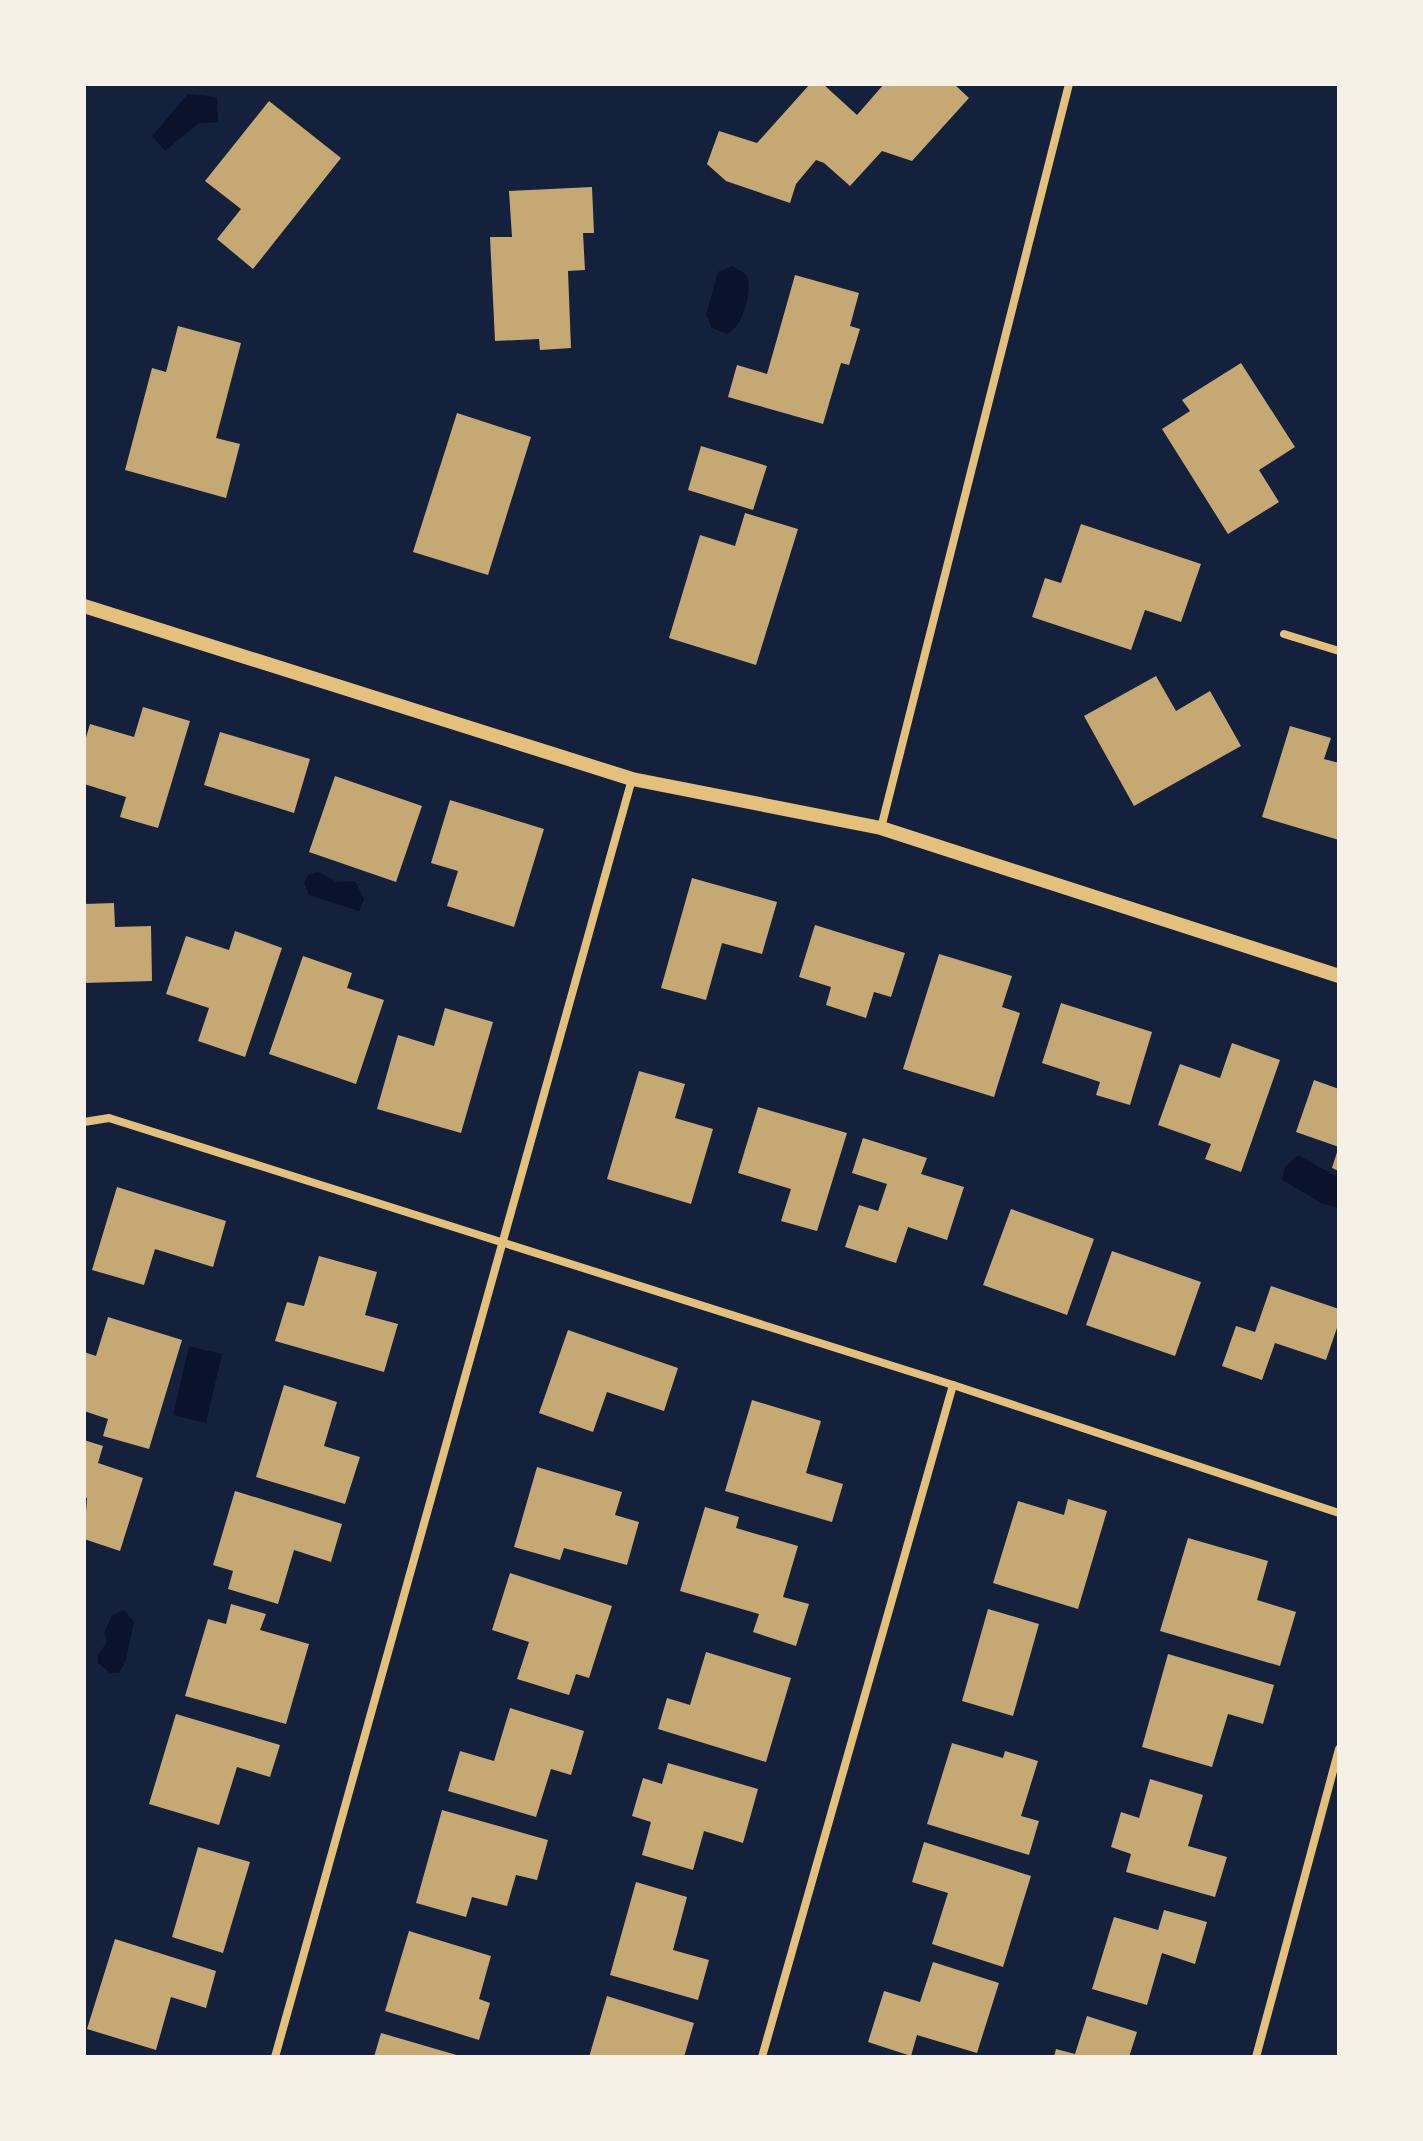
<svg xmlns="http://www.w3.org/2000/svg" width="1423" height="2141" viewBox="0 0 1423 2141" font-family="Overpass,sans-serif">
<rect width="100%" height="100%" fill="#14213d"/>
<g fill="#0b132b">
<path d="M188,94L217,97L218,122L199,123L165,151L152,136Z"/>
<path d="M732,266L746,274C754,288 743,328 727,334L712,328L706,315L718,272Z"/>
<path d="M318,872L337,882L355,881L364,899L359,911L309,895L304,883L308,875Z"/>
<path d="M1298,1155L1339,1178V1208L1323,1204L1282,1180L1285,1167Z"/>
<path d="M189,1346L222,1354L206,1423L173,1415Z"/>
<path d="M124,1610L134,1622L126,1660L119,1673H110L98,1663V1655L107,1642L104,1633L112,1615Z"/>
</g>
<g fill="#c6a872">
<path d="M810,84H823L857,115L884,84H954L969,98L912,161L882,151L850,186L824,163L816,160L796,184L790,203L726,181L707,164L719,131L757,143Z"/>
<path d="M269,101L341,158L253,269L217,239L241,209L205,181Z"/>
<path d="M592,187L594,233H583L585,270L568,271L571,348L540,350L539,339L495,341L490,237H512L509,191Z"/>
<path d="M795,275L859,293L850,326L860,329L849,365L841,363L823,424L728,397L737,365L767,374Z"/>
<path d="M178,326L241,343L216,438L240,444L226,498L125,470L152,368L166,372Z"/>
<path d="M1241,363L1295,447L1259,470L1279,502L1228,534L1162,429L1190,411L1182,400Z"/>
<path d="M457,413L531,437L488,575L413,552Z"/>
<path d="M701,446L767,466L753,510L688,490Z"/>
<path d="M745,513L798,529L756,665L669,638L700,535L735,546Z"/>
<path d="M1081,524L1201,564L1181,622L1145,610L1131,650L1032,617L1045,578L1061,583Z"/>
<path d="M1156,676L1176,711L1210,691L1241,746L1134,806L1084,716Z"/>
<path d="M143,707L190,721L158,828L120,817L126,797L84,784V744L90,724L134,737Z"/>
<path d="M1290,726L1331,738L1324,759L1339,763V840L1262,817Z"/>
<path d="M220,732L310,759L294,813L204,785Z"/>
<path d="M335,776L422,806L396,882L309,852Z"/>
<path d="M450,800L544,829L514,927L447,906L458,871L431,863Z"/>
<path d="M692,878L777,902L762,954L722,943L706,1000L661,988Z"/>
<path d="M114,903L115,927L151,926L152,981L84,983V904Z"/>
<path d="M815,925L905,953L891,997L874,992L866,1018L826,1005L831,987L799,977Z"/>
<path d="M235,931L282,948L245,1057L198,1041L209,1008L166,994L186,936L229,950Z"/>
<path d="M939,954L1012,976L1002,1007L1020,1013L994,1097L903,1069Z"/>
<path d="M303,956L352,973L347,988L384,1000L356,1084L269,1054Z"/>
<path d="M1061,1003L1152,1032L1130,1105L1096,1095L1100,1082L1042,1063Z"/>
<path d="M445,1008L493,1022L461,1133L377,1109L398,1035L434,1046Z"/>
<path d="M1232,1043L1280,1060L1241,1172L1205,1159L1211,1144L1158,1125L1180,1064L1220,1078Z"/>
<path d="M639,1071L685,1084L675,1118L713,1129L691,1204L607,1179Z"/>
<path d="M1314,1080L1339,1089V1147L1296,1132Z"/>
<path d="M758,1107L847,1133L817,1231L781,1221L791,1189L738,1173Z"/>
<path d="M863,1138L927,1158L921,1174L964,1187L947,1240L908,1227L896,1263L845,1247L859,1205L878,1211L887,1184L852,1173Z"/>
<path d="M1338,1149H1339V1171L1332,1168Z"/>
<path d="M117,1187L226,1221L213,1267L155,1249L144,1285L92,1270Z"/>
<path d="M1011,1209L1094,1239L1067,1315L983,1285Z"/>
<path d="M1112,1251L1201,1282L1175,1356L1086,1325Z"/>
<path d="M319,1256L377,1272L365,1315L398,1324L384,1372L275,1341L287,1302L304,1306Z"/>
<path d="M1271,1286L1339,1309V1322L1326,1360L1275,1343L1262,1380L1222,1366L1236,1326L1255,1332Z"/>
<path d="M108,1317L182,1340L149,1449L103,1436L108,1419L84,1411V1352L96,1356Z"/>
<path d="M568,1330L678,1368L664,1411L607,1392L593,1432L539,1413Z"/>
<path d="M284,1385L337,1402L324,1446L360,1457L345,1504L256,1477Z"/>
<path d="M752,1400L821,1421L806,1473L843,1484L832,1522L725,1491Z"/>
<path d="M84,1440L103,1446L98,1463L143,1478L120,1551L84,1539L87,1498L84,1497Z"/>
<path d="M537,1467L622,1492L615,1515L639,1522L627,1565L564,1548L560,1560L514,1547Z"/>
<path d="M235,1491L342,1524L331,1562L294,1550L278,1604L228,1589L233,1571L213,1565Z"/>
<path d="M1068,1499L1107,1511L1078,1609L993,1583L1018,1501L1064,1515Z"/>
<path d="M705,1507L739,1517L736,1528L798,1546L783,1597L809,1604L796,1646L753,1632L759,1614L680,1591Z"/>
<path d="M1188,1538L1268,1561L1257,1600L1296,1612L1280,1666L1160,1631Z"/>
<path d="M510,1573L612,1606L589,1678L576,1674L569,1695L517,1679L529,1642L492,1630Z"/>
<path d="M231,1604L266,1614L260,1630L309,1644L286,1724L185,1696L208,1619L226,1624Z"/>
<path d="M988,1609L1039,1624L1013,1716L962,1701Z"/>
<path d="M706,1652L791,1678L766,1762L658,1729L667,1698L690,1705Z"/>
<path d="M1168,1654L1274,1685L1263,1724L1228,1714L1212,1767L1142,1747Z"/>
<path d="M510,1708L584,1731L571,1775L551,1769L536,1817L448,1791L460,1751L494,1761Z"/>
<path d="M176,1714L280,1745L270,1777L237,1767L219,1825L149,1804Z"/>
<path d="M952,1743L1003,1758L1005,1751L1038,1761L1021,1816L1039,1821L1029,1855L927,1824Z"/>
<path d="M668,1763L758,1789L743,1843L704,1831L693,1870L642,1855L651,1822L632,1816L643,1778L662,1784Z"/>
<path d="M1150,1779L1203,1795L1188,1846L1227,1857L1215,1897L1126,1872L1131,1854L1111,1847L1121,1812L1139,1818Z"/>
<path d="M442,1810L548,1840L537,1880L516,1875L507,1906L472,1897L466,1917L416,1903Z"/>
<path d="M924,1842L1031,1876L1003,1967L932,1944L948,1893L912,1882Z"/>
<path d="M198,1847L250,1862L223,1953L172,1937Z"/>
<path d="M636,1882L687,1897L673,1950L709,1960L698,2000L610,1975Z"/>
<path d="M1164,1910L1207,1922L1195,1964L1162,1953L1147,2005L1092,1989L1114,1917L1158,1930Z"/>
<path d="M409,1931L491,1956L479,1999L490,2003L479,2040L385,2011Z"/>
<path d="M115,1939L216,1971L206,2008L171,1997L156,2050L87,2029Z"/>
<path d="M933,1962L999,1983L977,2053L917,2035L911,2056L868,2042L884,1991L920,2002Z"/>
<path d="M607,1996L694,2023L684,2057H589Z"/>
<path d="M1087,2016L1137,2032L1129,2057H1054L1056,2049L1075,2054Z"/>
<path d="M381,2033L460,2056V2057H374Z"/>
</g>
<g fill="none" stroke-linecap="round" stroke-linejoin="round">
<g stroke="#e5c07b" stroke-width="8">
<path d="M1284,634L1339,651"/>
<path d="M881,828L1069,84"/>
<path d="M84,1122L109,1118L953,1385L1339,1513"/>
<path d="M275,2057L632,779"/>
<path d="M762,2057L953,1385"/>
<path d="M1256,2057L1339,1749"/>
</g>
<path stroke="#e5c07b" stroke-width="14" d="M84,606L632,779L881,828L1339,976"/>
</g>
<rect width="1423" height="2141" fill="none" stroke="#f6f1e7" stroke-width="172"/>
</svg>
